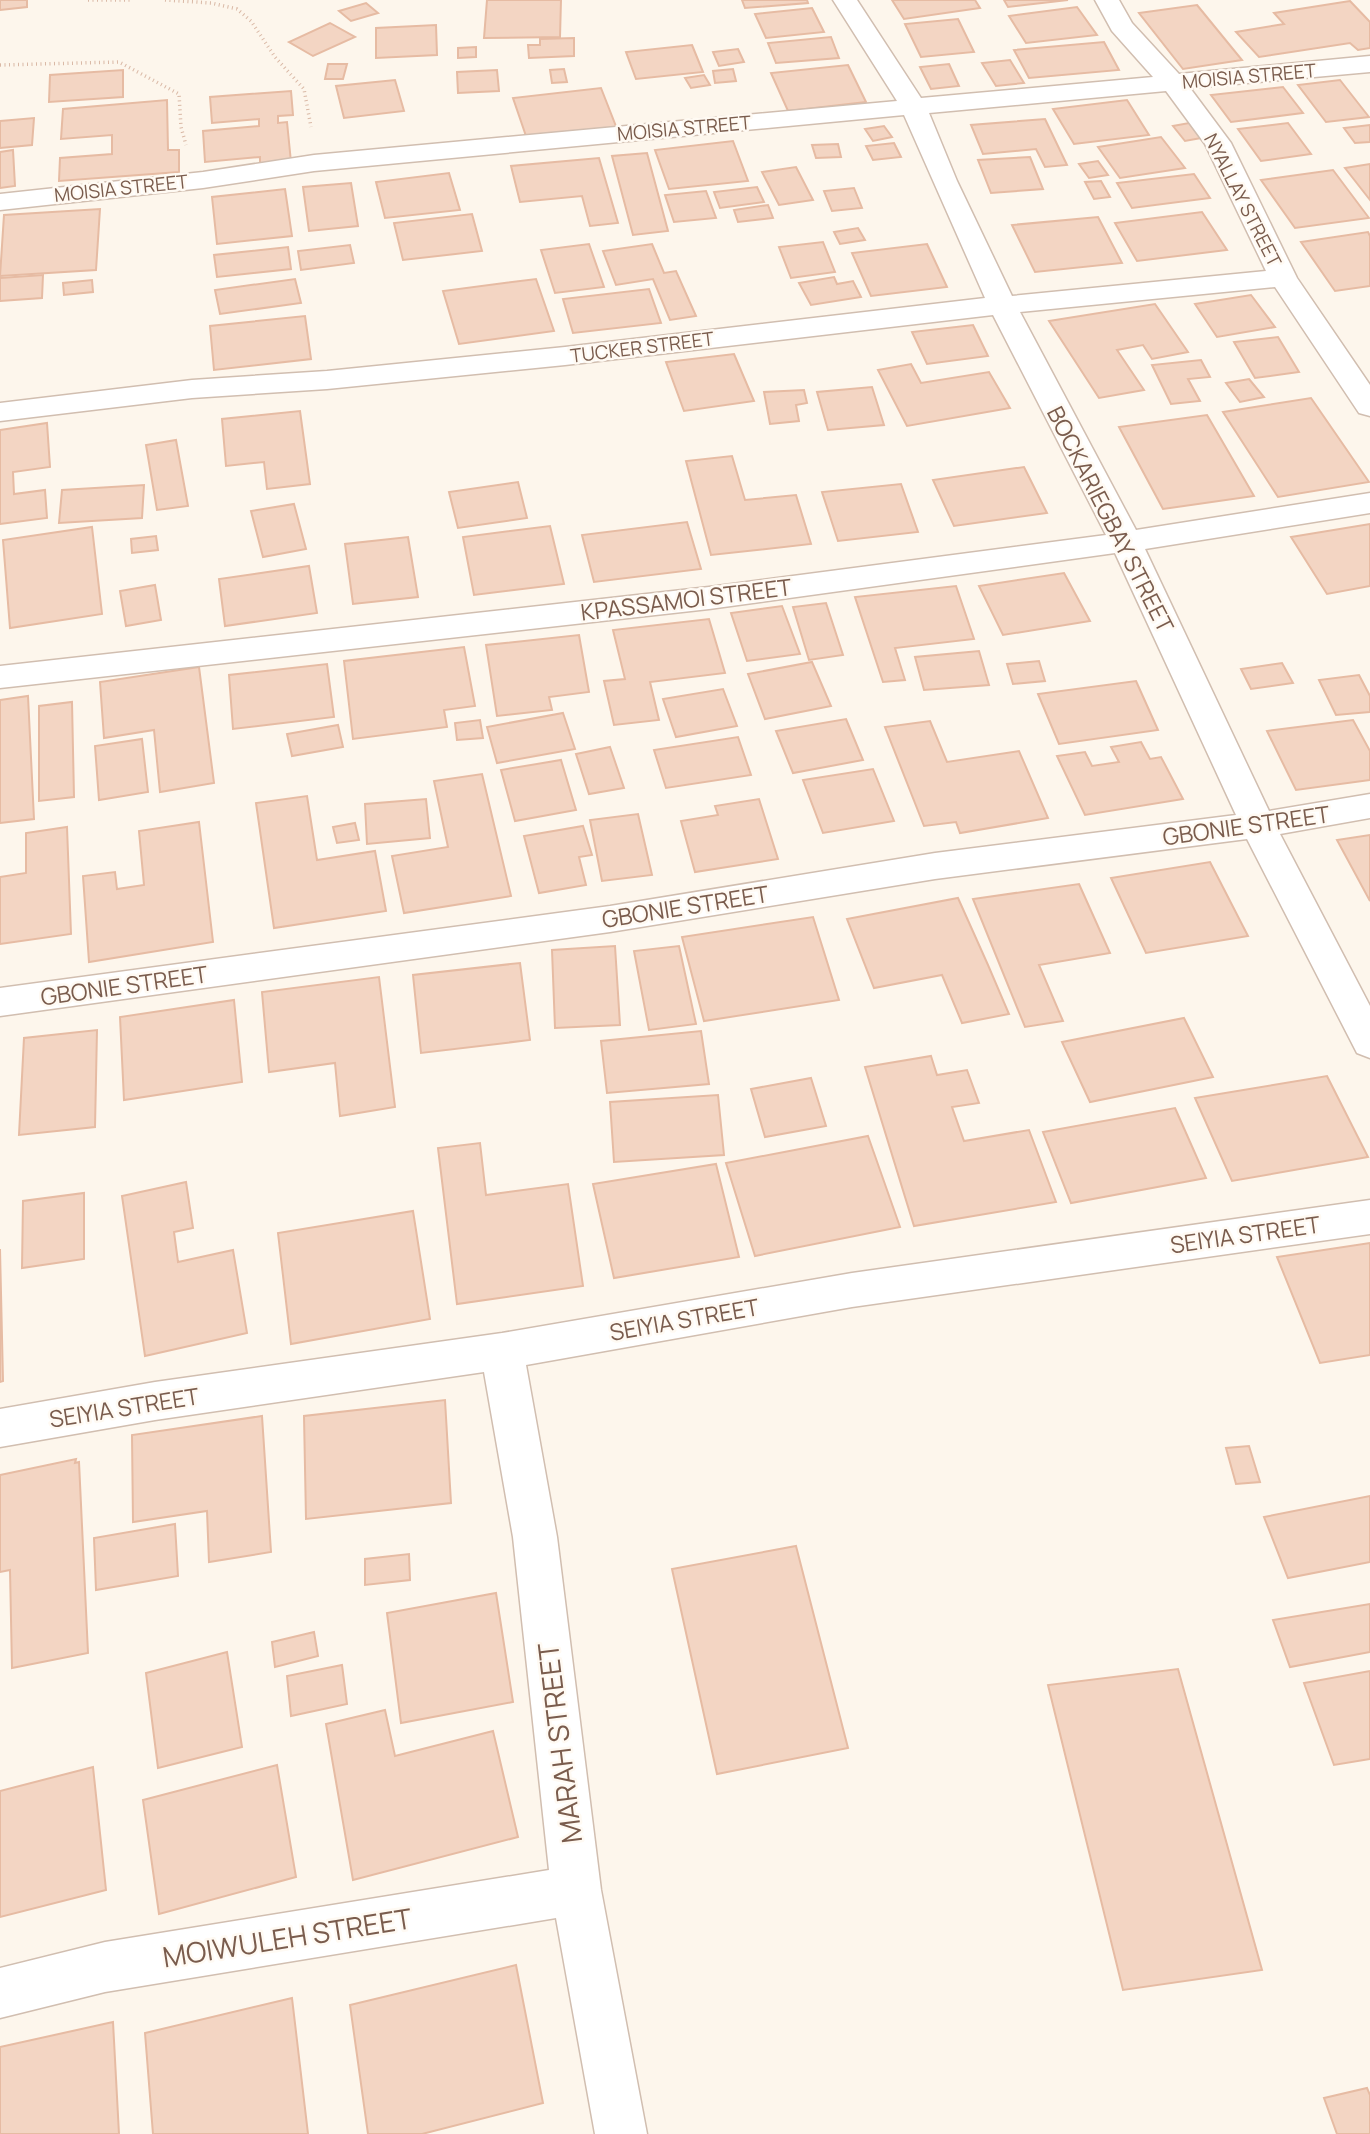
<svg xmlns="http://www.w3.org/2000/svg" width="1370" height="2134" viewBox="0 0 1370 2134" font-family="Manrope,sans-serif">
<rect width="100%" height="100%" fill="#fdf6ec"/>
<g fill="#f3d5c3" stroke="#e6bba3" stroke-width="2">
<path d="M0,0H27V7L0,10Z"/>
<path d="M487,0H561L560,37L484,38Z"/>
<path d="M742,0H807L808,3L745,8Z"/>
<path d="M892,0H975L980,8L904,19Z"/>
<path d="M1004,0H1068L1008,7Z"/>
<path d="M1350,1L1370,22V48L1358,50L1350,43L1259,57L1236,32L1284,24L1274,13Z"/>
<path d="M366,3L378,13L351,21L339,11Z"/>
<path d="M1197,5L1242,60L1183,69L1139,13Z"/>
<path d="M1077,7L1097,35L1026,43L1009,16Z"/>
<path d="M812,8L824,32L766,38L755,14Z"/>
<path d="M958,19L974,52L921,57L905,24Z"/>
<path d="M330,23L355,37L313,56L289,42Z"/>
<path d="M436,25L437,55L376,58V28Z"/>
<path d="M831,37L839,58L776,63L768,43Z"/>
<path d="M574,38V56L529,58L528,45H540V39Z"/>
<path d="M1104,42L1119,70L1029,78L1014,50Z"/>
<path d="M692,45L703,72L636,79L626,52Z"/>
<path d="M476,47V57L458,58V48Z"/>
<path d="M738,49L744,62L719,66L713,52Z"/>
<path d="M1010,60L1024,83L996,86L982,63Z"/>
<path d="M328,64H347L343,79H325Z"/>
<path d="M949,64L959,86L931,89L920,67Z"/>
<path d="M848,65L866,102L788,111L771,73Z"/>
<path d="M564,69L567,82L552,83L550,70Z"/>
<path d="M733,69L736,81L715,83L713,71Z"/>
<path d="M123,70V97L49,102L50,75Z"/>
<path d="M497,70L499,91L458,93L457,72Z"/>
<path d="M704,75L710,85L691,88L685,78Z"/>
<path d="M395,80L404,111L344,118L336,86Z"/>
<path d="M1340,80L1369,117L1326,122L1298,85Z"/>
<path d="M1283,87L1303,113L1231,122L1211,95Z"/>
<path d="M601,88L617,129L527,139L513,98Z"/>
<path d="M291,91L293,115L278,116V123L287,122L291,162L260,165V157L205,162L203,131L259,126V119L212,123L210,97Z"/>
<path d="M167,100L168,150H179V172L59,181L60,158L112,154V135L61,139L63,109Z"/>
<path d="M1127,100L1149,135L1074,144L1053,109Z"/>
<path d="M34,118L32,145L0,148V121Z"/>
<path d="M1045,119L1067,165L1045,167L1036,149L983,154L971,125Z"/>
<path d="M1189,123L1201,138L1185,141L1173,126Z"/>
<path d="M1288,123L1311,154L1261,161L1238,129Z"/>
<path d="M1370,125V142L1355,143L1344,128Z"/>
<path d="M884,126L892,137L873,141L865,129Z"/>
<path d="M1161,137L1185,168L1120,178L1098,147Z"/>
<path d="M733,141L748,181L669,189L655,150Z"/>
<path d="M894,143L901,157L873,160L866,146Z"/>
<path d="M838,144L841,157L816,158L812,145Z"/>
<path d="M13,150L15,186L0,188V152Z"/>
<path d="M647,153L668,231L633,235L612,156Z"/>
<path d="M1030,157L1043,189L991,193L978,160Z"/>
<path d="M599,158L618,223L590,226L582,196L520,202L511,166Z"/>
<path d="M1098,161L1108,175L1089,178L1079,164Z"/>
<path d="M1370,164V200L1345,168Z"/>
<path d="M796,167L813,200L779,205L762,172Z"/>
<path d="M1333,170L1369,218L1295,228L1261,180Z"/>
<path d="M449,173L460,210L385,218L376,182Z"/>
<path d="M1194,174L1210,198L1132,208L1117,183Z"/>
<path d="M1101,181L1110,197L1094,199L1085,182Z"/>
<path d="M351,183L358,226L309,231L303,187Z"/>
<path d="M757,187L764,202L720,208L714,192Z"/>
<path d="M854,188L862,208L832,211L824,191Z"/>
<path d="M285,189L292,236L217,244L212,197Z"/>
<path d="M706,191L716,218L674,222L665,195Z"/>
<path d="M768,205L773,218L738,222L734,210Z"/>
<path d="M100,209L96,270L0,276L4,215Z"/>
<path d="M1202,212L1227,250L1137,261L1115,223Z"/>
<path d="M472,214L482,251L403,260L394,223Z"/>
<path d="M1098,217L1122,263L1035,272L1012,225Z"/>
<path d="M858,228L865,240L840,244L834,232Z"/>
<path d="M1368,232L1370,236V286L1335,291L1301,242Z"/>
<path d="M823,242L835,272L791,278L779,247Z"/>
<path d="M589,244L604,287L555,293L541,250Z"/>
<path d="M652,244L664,273L676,271L696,316L670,320L653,279L616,285L603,251Z"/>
<path d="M927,244L947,287L871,296L852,253Z"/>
<path d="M350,245L354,263L301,270L298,251Z"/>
<path d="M288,247L291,269L217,277L214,255Z"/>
<path d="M43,275L42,298L0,301V278Z"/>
<path d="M834,277L837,284L853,281L861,297L811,305L799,283Z"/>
<path d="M295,279L301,303L220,314L215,290Z"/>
<path d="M536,279L554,331L459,344L443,291Z"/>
<path d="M92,280L93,292L64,295L63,283Z"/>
<path d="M649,289L661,323L573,333L563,299Z"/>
<path d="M1251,295L1275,327L1217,337L1195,304Z"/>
<path d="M1155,304L1188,352L1152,359L1143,345L1117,350L1144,390L1099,398L1049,321Z"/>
<path d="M305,316L311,359L214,370L210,326Z"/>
<path d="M973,325L988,356L927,364L912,332Z"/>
<path d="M1278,337L1299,372L1255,378L1234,342Z"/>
<path d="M734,354L754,401L684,411L666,362Z"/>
<path d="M1201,360L1210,377L1188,379L1200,401L1171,404L1152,365Z"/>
<path d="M911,364L921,383L989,372L1010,408L907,426L878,370Z"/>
<path d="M1249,379L1264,397L1240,402L1226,383Z"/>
<path d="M872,387L884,425L828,430L817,392Z"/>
<path d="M804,390L807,403L796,405L799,421L770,424L764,392Z"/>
<path d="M1311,398L1369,482L1278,497L1223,412Z"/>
<path d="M300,411L310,484L267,489L264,462L226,466L222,419Z"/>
<path d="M1207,415L1254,496L1163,509L1119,427Z"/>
<path d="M47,423L50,467L13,472L14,494L45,490L47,518L0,524V430Z"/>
<path d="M176,440L188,506L157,510L146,445Z"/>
<path d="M732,456L745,500L796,495L811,544L711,555L686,461Z"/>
<path d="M1024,467L1047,513L954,526L933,480Z"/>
<path d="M518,482L527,518L458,528L449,492Z"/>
<path d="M901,484L918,532L838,541L822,492Z"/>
<path d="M144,485L142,518L59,523L62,490Z"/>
<path d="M294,504L306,549L263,557L251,511Z"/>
<path d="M687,522L701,569L594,582L582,535Z"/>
<path d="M1370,524V586L1327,594L1291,537Z"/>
<path d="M550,526L564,584L474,595L463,537Z"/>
<path d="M92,527L102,614L10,628L3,540Z"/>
<path d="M156,536L158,550L132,553L131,539Z"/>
<path d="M408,537L418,597L353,604L345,544Z"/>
<path d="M309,566L317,613L225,626L219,579Z"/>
<path d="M1064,573L1090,621L1003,635L979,586Z"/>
<path d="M155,585L161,620L126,626L120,591Z"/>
<path d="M956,586L974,639L895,648L905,680L883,682L855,597Z"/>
<path d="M826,603L843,655L809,660L793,607Z"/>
<path d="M782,606L800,654L747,661L731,613Z"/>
<path d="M709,619L725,673L650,682L659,720L614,725L604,681L625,679L613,630Z"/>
<path d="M579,635L589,692L549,697L552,710L497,716L486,645Z"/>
<path d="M464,647L475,706L444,710L447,727L353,739L344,661Z"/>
<path d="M979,651L989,685L924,690L915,657Z"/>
<path d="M1039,661L1045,681L1013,684L1007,664Z"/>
<path d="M812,662L831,706L765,719L748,674Z"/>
<path d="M1282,663L1293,683L1251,689L1241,669Z"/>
<path d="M327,664L334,717L233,729L229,675Z"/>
<path d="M199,667L214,783L160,792L154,730L104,738L100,682Z"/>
<path d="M1359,675L1370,696V712L1336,715L1319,680Z"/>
<path d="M1136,681L1158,730L1059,744L1038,694Z"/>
<path d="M723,689L737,726L676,737L663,699Z"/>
<path d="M28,696L34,819L0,823V700Z"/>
<path d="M72,702L74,797L39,801V706Z"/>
<path d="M563,713L575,749L497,763L487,727Z"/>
<path d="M846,719L863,760L793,773L776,731Z"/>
<path d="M480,720L483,738L457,740L455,723Z"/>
<path d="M1353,720L1370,751V780L1296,790L1267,731Z"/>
<path d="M930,721L947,762L1019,751L1048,818L960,833L956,822L924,826L885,727Z"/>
<path d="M338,725L343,747L292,756L287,734Z"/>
<path d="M738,737L751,775L666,788L654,750Z"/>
<path d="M142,739L148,792L99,800L95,746Z"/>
<path d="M1141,742L1150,759L1161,757L1183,799L1085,815L1057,756L1085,752L1092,766L1119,762L1111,747Z"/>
<path d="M610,747L624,788L589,794L576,754Z"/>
<path d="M561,760L576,810L515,821L501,770Z"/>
<path d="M873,769L894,821L823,833L803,780Z"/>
<path d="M482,774L511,896L404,913L392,856L448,847L434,781Z"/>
<path d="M307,796L317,860L375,851L386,911L274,928L256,803Z"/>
<path d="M426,799L430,838L367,844L365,804Z"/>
<path d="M759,799L778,859L695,872L681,821L718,815L715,806Z"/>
<path d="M638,814L652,875L602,881L590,820Z"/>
<path d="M199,822L213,942L89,962L83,876L115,872L117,889L144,885L139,831Z"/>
<path d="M355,823L359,840L337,843L333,827Z"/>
<path d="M583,826L592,855L579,857L586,885L539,893L524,836Z"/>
<path d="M67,827L71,934L0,944V877L26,873V833Z"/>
<path d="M1370,835V901L1337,840Z"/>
<path d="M1210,862L1248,936L1146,953L1111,878Z"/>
<path d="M1079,884L1110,953L1039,965L1063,1021L1025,1027L973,899Z"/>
<path d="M958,898L988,965L1009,1014L962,1023L942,975L874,988L847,919Z"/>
<path d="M813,917L839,1000L704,1021L682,937Z"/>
<path d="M615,946L620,1025L555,1028L552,950Z"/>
<path d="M679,946L696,1024L649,1030L634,951Z"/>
<path d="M520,963L530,1040L421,1053L413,975Z"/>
<path d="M379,977L395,1107L340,1116L335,1063L269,1072L262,992Z"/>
<path d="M234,1000L242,1082L124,1100L120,1017Z"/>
<path d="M1184,1018L1213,1077L1090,1102L1062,1042Z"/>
<path d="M97,1030L95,1127L19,1135L24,1038Z"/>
<path d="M701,1031L709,1084L607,1093L601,1041Z"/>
<path d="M931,1056L937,1075L967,1070L979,1103L952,1107L964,1141L1029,1130L1056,1202L914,1226L865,1067Z"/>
<path d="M1327,1076L1368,1157L1232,1181L1195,1098Z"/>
<path d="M811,1078L826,1126L765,1137L751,1089Z"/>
<path d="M718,1095L724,1155L614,1162L610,1102Z"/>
<path d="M1175,1108L1206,1178L1071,1203L1043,1132Z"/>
<path d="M868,1136L900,1227L755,1256L726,1163Z"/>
<path d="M480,1143L486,1195L568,1184L583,1286L457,1304L438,1148Z"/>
<path d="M716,1164L739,1257L614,1278L593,1184Z"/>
<path d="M186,1182L193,1228L174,1232L178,1262L233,1250L247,1333L145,1356L122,1196Z"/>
<path d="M84,1193V1259L22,1268L23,1201Z"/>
<path d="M413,1211L430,1319L291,1344L278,1233Z"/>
<path d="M1370,1243V1355L1320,1363L1277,1257Z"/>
<path d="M0,1249L3,1381L0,1382Z"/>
<path d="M445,1400L451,1503L306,1519L304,1416Z"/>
<path d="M262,1416L271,1552L209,1562L207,1511L133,1522L132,1435Z"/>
<path d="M1249,1446L1260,1482L1236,1484L1226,1448Z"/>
<path d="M76,1459L75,1463L79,1462L88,1653L12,1668L10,1570L0,1572V1475Z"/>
<path d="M1370,1496V1562L1288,1578L1264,1517Z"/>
<path d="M175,1524L178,1576L96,1590L94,1538Z"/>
<path d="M796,1546L848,1748L717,1774L672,1569Z"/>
<path d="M409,1554L410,1580L365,1585V1559Z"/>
<path d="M496,1593L513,1702L401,1723L387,1613Z"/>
<path d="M1370,1604V1652L1290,1667L1273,1620Z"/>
<path d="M314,1632L318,1656L275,1667L272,1642Z"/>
<path d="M227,1652L242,1747L158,1768L146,1673Z"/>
<path d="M342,1665L347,1704L291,1716L287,1676Z"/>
<path d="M1178,1669L1262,1970L1123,1990L1048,1685Z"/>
<path d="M1370,1671V1759L1334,1765L1304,1683Z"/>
<path d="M385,1710L395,1756L493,1731L518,1837L353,1880L326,1724Z"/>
<path d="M277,1765L296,1877L159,1914L143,1800Z"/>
<path d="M93,1767L106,1890L0,1917V1791Z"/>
<path d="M516,1965L543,2103L422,2134H368L350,2005Z"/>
<path d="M292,1998L308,2134H153L145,2033Z"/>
<path d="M113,2022L119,2134H0V2047Z"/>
<path d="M1367,2088L1370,2095V2134H1337L1324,2098Z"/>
</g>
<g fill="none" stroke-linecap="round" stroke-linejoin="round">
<defs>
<g id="street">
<path d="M833,0H857L921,98L1153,77L1112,31L1095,0H1119L1132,23L1179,74L1370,56V72L1190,88L1231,143L1297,278L1370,385V416L1359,413L1275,287L1020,312L1136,530L1370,493V513L1145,549L1269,811L1370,794V818L1280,834L1370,1006V1058L1357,1053L1247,839L935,879L610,932L0,1016V988L610,906L935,853L1236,815L1115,553L709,609L0,688V666L709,587L1106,535L993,315L565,365L327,389L192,398L0,421V403L192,380L327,371L565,347L985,298L904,115L314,171L203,188L0,210V194L203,172L314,155L897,101ZM1166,91L1205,144L1266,271L1012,296L957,181L929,113Z"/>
<path d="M1370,1200V1234L852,1307L526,1365L557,1537L601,1890L647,2134H595L556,1918L105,1992L0,2018V1968L105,1942L549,1870L513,1537L484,1372L155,1420L0,1447V1409L155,1382L502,1333L852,1273Z"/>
</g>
</defs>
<use href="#street" stroke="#d1beb0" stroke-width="3"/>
<g stroke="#d9b8a5" stroke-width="3.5" stroke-dasharray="1 3.5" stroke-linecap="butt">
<path d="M88,0H133"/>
<path d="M165,0L211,3L237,9L251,21L275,57L304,89L311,127"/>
<path d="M0,65L119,62L179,94L181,127L186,145"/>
</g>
<use href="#street" fill="#fff" fill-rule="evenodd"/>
</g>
<g text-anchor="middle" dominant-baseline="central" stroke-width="5" stroke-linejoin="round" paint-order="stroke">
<g font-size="19" fill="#7a5c4d" stroke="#fffaf3">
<text transform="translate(1249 76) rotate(-5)">MOISIA STREET</text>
<text transform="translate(684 128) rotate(-5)">MOISIA STREET</text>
<text transform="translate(121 188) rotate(-6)">MOISIA STREET</text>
<text transform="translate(1243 200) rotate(63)">NYALLAY STREET</text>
<text transform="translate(642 347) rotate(-7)">TUCKER STREET</text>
</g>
<g font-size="23" fill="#7a5c4d" stroke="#fffaf3">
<text transform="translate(1111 519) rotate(63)">BOCKARIEGBAY STREET</text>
<text transform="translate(686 599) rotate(-7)">KPASSAMOI STREET</text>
<text transform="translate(1246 825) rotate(-8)">GBONIE STREET</text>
<text transform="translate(685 906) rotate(-9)">GBONIE STREET</text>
<text transform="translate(124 985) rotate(-8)">GBONIE STREET</text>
<text transform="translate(1245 1234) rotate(-8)">SEIYIA STREET</text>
<text transform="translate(684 1319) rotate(-10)">SEIYIA STREET</text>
<text transform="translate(124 1407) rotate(-9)">SEIYIA STREET</text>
</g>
<g font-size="28" fill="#7a5c4d" stroke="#fffaf3">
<text transform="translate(559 1743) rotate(-97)">MARAH STREET</text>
<text transform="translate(287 1937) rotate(-9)">MOIWULEH STREET</text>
</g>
</g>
</svg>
